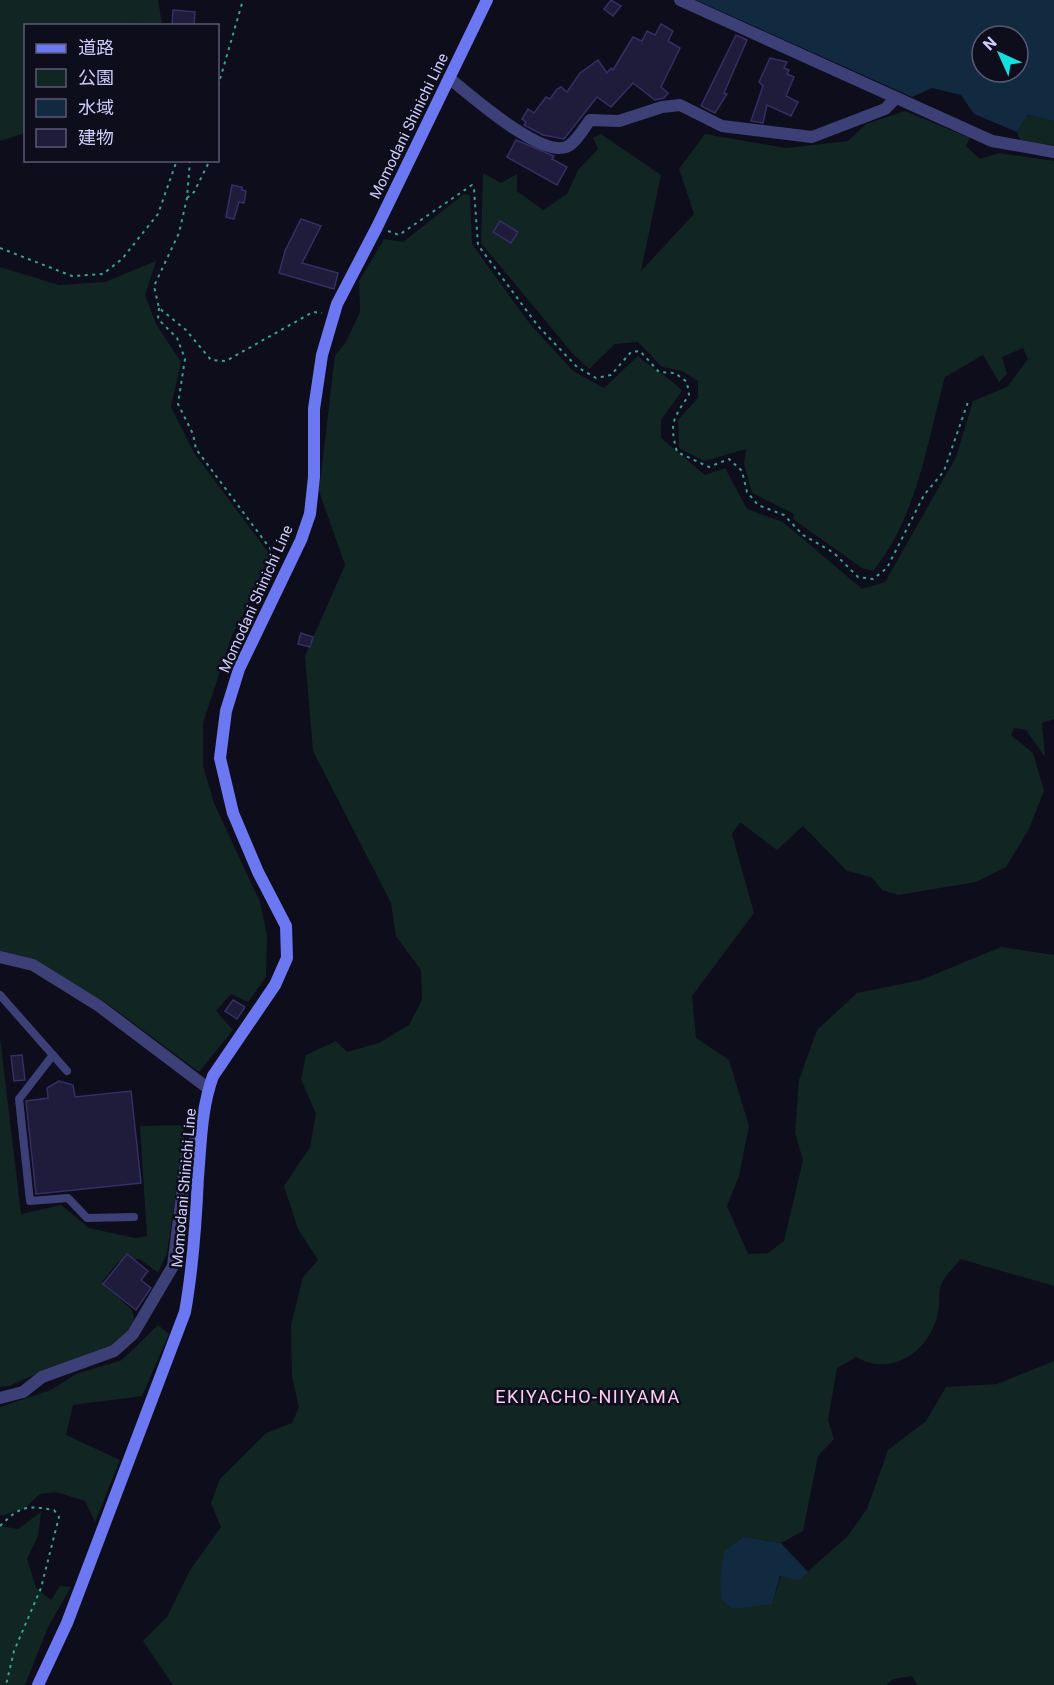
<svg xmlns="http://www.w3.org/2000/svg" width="1054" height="1685" viewBox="0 0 1054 1685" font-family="Roboto,'Noto Sans JP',sans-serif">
<rect width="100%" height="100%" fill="#0e0d1c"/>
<g fill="#112522">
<path d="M0,0H158L162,23L26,26L25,133L0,141Z"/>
<path d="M905,111L970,138L966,146L980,159L999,153L1054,161V719L1042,723L1045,757L1026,730L1014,728L1011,735L1033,753L1044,791L1029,829L1006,867L976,882L898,895L882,890L871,877L847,871L803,826L777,850L740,822L732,834L754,913L692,996L696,1038L729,1060L749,1126L739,1176L727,1206L748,1254L768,1253L784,1241L803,1160L795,1133L799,1080L817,1030L857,993L921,980L1001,947L1054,955V1286L960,1259C955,1267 944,1276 941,1285C938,1294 940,1304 938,1313C930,1351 892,1378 856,1357L837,1368L828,1420L834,1439L818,1456L803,1531L781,1543L744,1537L772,1603L781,1576L799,1579L847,1537L867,1509L888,1450L926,1421L946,1387L997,1384L1054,1361V1685H917L912,1676L893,1679L886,1685H173L143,1641L167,1617L190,1570L221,1527L211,1503L220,1479L266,1433L292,1423L299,1407L292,1377L291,1325L303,1277L318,1260L298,1229L284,1186L310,1147L316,1114L301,1079L306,1055L336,1041L347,1052L379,1043L409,1025L422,1000L421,970L396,936L391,903L313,751L305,656L345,565L319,491L335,355L346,342L360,312L359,281L384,239L403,242L464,194L470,195L472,244L530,324L573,371L604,388L638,356C654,371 669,376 682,391L661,420V438L705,475L725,468L747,509L783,522L862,589L885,582L956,457L973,401L1007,387L1028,359L1023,348L1002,357L1007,374L999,382L983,355L945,377C927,443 917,517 873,571L862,568L793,519L794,514L752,493L744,464L746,449L704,461L679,448L678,420L698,398V381L682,371L662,367L638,342L615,344L589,369L573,354L481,243L483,173L501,183L517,174V191L543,210L567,194L578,170L598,149L593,138L601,134L661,175L641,271L694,214L679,169L705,134L786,148L848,141L866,124Z"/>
<path d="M1028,115L1054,121V145L1021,142L1017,132Z"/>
<path d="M156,261L145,295L156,324L181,362L171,407L194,453L271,556L262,579L232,635L203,723V766L214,803L260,902L267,935L266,977L248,1002L231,994L216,1011L233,1030L199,1072L105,1002L0,955V267L59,285L105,282Z"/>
<path d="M0,1037L21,1214L61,1205L89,1228L135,1238L147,1236L140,1126L180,1125L185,1131L167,1253L158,1273L140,1259L118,1262L102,1282L132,1310L135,1323L103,1354L55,1366L9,1386L0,1387Z"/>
<path d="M158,1325L169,1334L142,1396L73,1405L66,1435L120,1460L95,1522L85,1501L56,1492L40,1494L24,1509L0,1516V1407L51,1390L76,1374L122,1360Z"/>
<path d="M41,1512L38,1536L27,1559L36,1588L51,1600L60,1586L71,1587L48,1627L25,1685H0V1526L18,1529Z"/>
</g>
<g fill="#112a40" fill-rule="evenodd">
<path d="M696,0H1054V121L1028,115L1017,132L974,114L961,95L932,88L912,97ZM982,36H1018V72H982Z"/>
<path d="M744,1537L781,1543L808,1572L799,1580L780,1576L772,1604L733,1609L721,1599L720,1580L724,1551Z"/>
</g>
<g fill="#1e1b3b" stroke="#342f65" stroke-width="1.5">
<path d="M611,0L621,6L613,16L604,9Z"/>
<path d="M173,10L195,12L194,26H172Z"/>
<path d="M661,24L673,31L668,41L680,48L661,87L668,93L664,98L655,100L633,83L611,107L597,97L564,139L543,135L524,125L526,122L522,119L528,109L534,113L546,97L550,99L557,89L561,87L567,92L580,73L598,60L607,73L611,68L613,70L633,37L642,41L647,31L655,35Z"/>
<path d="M736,35L747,40L724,93L727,94L715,113L701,106Z"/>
<path d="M770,58L787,62L784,68L789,70L787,74L794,77L786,96L798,102L791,116L767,105L763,123L751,121L763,86L759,82Z"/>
<path d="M516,140L554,156L552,159L567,167L557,185L507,157Z"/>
<path d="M232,185L242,187V190L246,191L244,203L239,202L234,219L226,217Z"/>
<path d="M301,219L321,226L302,263L338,273L334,289L279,273L285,251Z"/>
<path d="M500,221L518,232L511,243L493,232Z"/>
<path d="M301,633L313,637L310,647L298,644Z"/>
<path d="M233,1000L245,1007L237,1019L225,1011Z"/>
<path d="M22,1055L25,1080L14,1081L11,1056Z"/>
<path d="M59,1081L73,1085L75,1097L131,1091L141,1183L36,1194L26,1101L48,1098L47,1088Z"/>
<path d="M127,1254L148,1271L141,1280L151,1288L136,1310L103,1284Z"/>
</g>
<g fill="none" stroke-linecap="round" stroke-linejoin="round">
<g stroke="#37a492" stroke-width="2" stroke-dasharray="3 4.5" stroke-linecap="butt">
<path d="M218,86L243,0"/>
<path d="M190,160L187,198L179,233L154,286L159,308L186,330L211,360L226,361L313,312L322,313"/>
<path d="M187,198L194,192L210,160"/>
<path d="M388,231L399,235L472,185L474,189L478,245L538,326L577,367L596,378L611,375L631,352L640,351L659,372L675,373L687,382L689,395C673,419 669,423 677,452L709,467L729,459L742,471L747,492L758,505L784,515L803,535L834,553L858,577L873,579L887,568L924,495L944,471L968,402"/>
<path d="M0,248L72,276L103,274L122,259L158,214L177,160"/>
<path d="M159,308L158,319L177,338L185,359L178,404L193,434L196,449L275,555L276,561"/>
<path d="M0,1526C20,1506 27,1505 54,1510L59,1517L41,1588L14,1651L6,1685"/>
</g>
<g stroke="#3c4077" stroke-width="8">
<path d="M0,995L67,1071"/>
<path d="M53,1055L19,1099L30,1201L68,1198L87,1218L134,1217"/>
</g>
<g stroke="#3c4077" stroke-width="12">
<path d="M680,0L992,141L1054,152"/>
<path d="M449,78C470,95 540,157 566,147C575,144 584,128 590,120L619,121L662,107L680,105L722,126L812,137L885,109L896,98"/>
<path d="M0,957L33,965L99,1006L209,1089"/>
<path d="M0,1398L23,1392L42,1377L114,1351L133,1334L173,1266L188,1147L201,1136"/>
</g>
<path stroke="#6c77f2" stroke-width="12" d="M38,1685L67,1623L185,1312C193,1267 196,1223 198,1177C201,1143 201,1109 213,1076L275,985L287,958L286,926L258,872L233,813L220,758L226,711L239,669L301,540L310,514L314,477V409L322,355L337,304L377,227L487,0"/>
</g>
<g text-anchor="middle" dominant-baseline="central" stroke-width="5" stroke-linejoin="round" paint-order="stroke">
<g font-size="15" fill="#cdccfb" stroke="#0e0d1c">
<text transform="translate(409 126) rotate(-64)">Momodani Shinichi Line</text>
<text transform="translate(256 599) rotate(-66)">Momodani Shinichi Line</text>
<text transform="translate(184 1188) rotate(-85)">Momodani Shinichi Line</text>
</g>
<g font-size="18" letter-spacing="1.5" fill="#fbceef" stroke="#0e0d1c">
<text x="588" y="1396">EKIYACHO-NIIYAMA</text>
</g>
</g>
<rect x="24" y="24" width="195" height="138" fill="#0e0d1c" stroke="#5a5975" stroke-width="1.5"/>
<rect x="36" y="44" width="30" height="9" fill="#6c77f2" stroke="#5a5975" stroke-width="1.5"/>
<text x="78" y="54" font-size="18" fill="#cdccfb">道路</text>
<rect x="36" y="69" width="30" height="18" fill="#112522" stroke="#5a5975" stroke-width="1.5"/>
<text x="78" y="84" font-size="18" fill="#cdccfb">公園</text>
<rect x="36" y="99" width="30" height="18" fill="#112a40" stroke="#5a5975" stroke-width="1.5"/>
<text x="78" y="114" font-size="18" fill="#cdccfb">水域</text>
<rect x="36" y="129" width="30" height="18" fill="#1e1b3b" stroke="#5a5975" stroke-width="1.5"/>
<text x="78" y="144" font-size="18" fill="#cdccfb">建物</text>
<g transform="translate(1000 54) rotate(315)"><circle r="28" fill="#0e0d1c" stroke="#5a5975" stroke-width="1.5"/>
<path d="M0-4.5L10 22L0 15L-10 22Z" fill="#14dfde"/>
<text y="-9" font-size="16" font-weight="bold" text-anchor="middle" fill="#cdccfb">N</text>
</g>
</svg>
